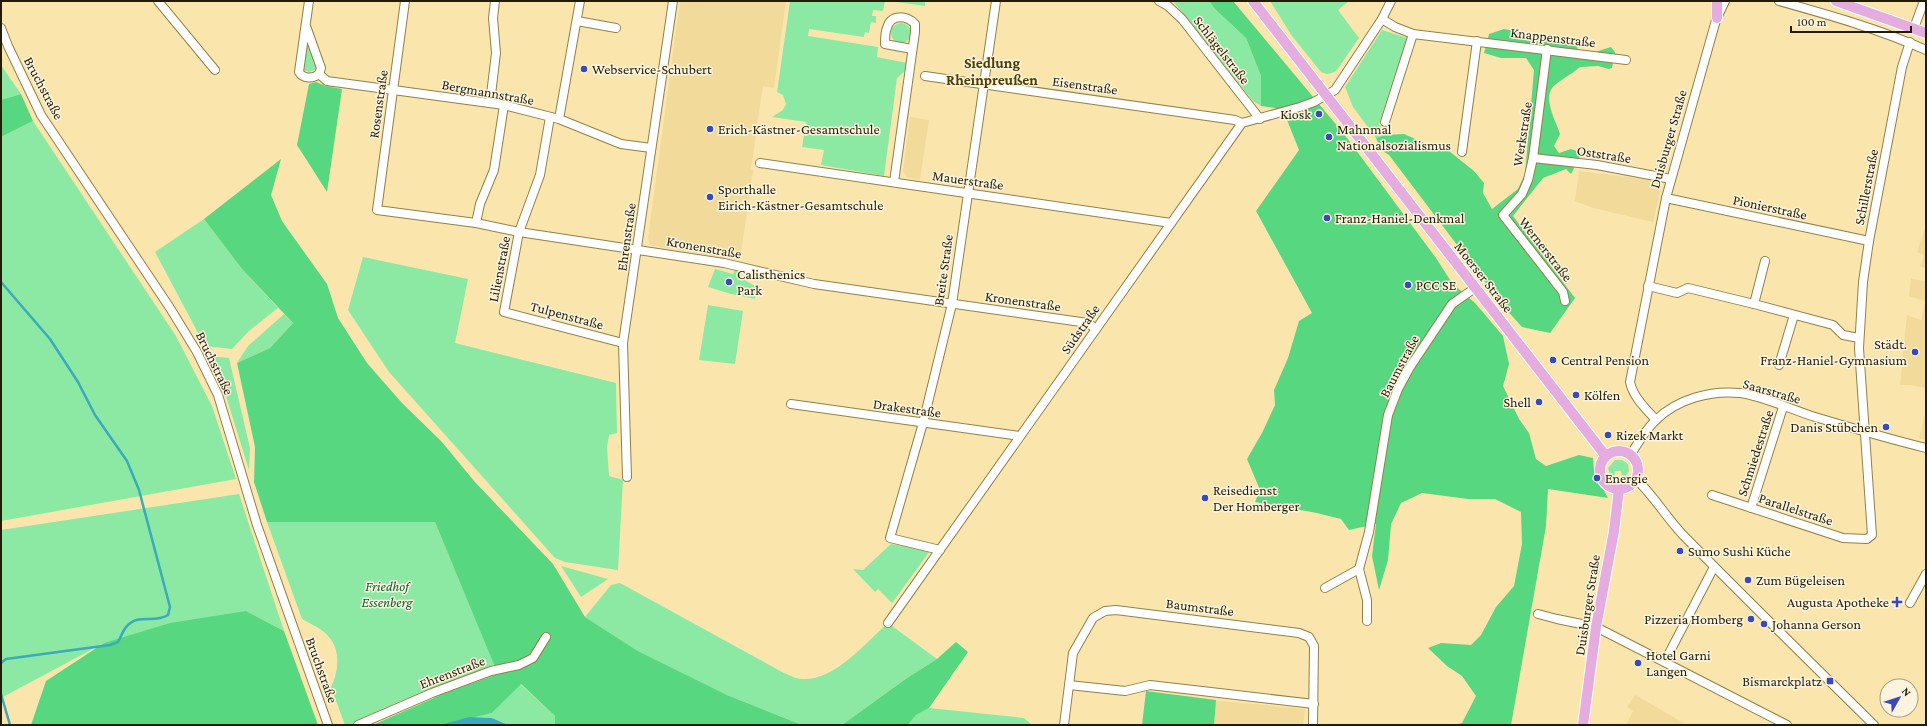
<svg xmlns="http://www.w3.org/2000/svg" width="1927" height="726" viewBox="0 0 1927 726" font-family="'Crimson Pro',serif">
<rect width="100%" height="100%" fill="#fae6ad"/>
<g fill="#f1da9a">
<path d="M680,1H786L774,88L763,86L751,169L753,170L740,260L650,245L648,238Z"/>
<path d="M910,117L929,120L920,180L907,177L903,171Z"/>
<path d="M1579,171L1644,179L1658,183L1661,189L1653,222L1593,208L1575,201Z"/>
<path d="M1925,228H1926V268L1920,266L1924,255L1917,252Z"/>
<path d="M1911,278L1926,282V388L1911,385H1900L1907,315L1921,320L1925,301L1909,296Z"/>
<path d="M1926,410V440L1919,438Z"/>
<path d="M1147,694L1305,709L1303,725H1144Z"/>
<path d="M1635,695L1651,704L1687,725H1626L1633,711L1627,707Z"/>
</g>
<g fill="#8ce9a3">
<path d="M790,1H885L883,11L873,10L872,16H876V23L871,22L869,33L865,32L864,37L809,29L808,36L878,47L877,57L907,63L905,71L897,78L884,176L821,165L824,150L802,147L806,122L772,117L783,110L786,104L783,95L777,92Z"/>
<path d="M889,1H925V6Z"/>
<path d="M1173,1H1209L1215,9L1246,38L1261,76V106L1253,101Z"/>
<path d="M1270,1H1349L1338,10L1359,38L1337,70C1332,74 1327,75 1321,72L1292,36Z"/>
<circle cx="901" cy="33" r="10"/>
<path d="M1382,30L1407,38L1379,124L1385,135L1376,138L1353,107L1345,87Z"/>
<path d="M307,39L317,66L315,70L309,72L304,70L303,67Z"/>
<path d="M1,65L21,94L1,100Z"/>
<path d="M33,121L176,336L212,406L236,479L1,521V137Z"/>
<path d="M204,219L242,269L278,308L249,331L232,349L205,346L155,252Z"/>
<path d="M363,257L468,279L455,343L616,383L617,433L609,435L607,447L609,476L623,480L618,570L565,562L555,558L389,372L348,310Z"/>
<path d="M736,267L742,269L741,278L757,287L755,299L731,294L708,287L715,269L733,274Z"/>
<path d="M708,305L743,311L735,364L699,360Z"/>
<path d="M284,314L293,323L270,348L237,363L248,346Z"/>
<path d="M209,356L229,358L250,448L249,470L225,393Z"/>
<path d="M1615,460H1622L1628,464L1629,471L1625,477H1622L1621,471H1615L1614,478L1610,475L1608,468Z"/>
<path d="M239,494L284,631L246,611L104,643L1,698V530Z"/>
<path d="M267,522H435L495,664L396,703L350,725H345L331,687C340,669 341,646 324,632C318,627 309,623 302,619Z"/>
<path d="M891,544L930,551L892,603L878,589L875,592L853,569L863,570Z"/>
<path d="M561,566L608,579L581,597Z"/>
<path d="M620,583L784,673C789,675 796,679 802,679C835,681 865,643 888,623L937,659L907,678L842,725H802L727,695L638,651L585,617L611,585Z"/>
<path d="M520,684L555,716V725H508L492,718L470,717L492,713Z"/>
<path d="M929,708L1024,718L1032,725H908L916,715Z"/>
</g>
<g fill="#57d77f">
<path d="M1209,1H1233L1344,134L1436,258L1452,283L1475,303L1503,336L1509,364L1503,386L1519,419L1529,433L1536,459L1546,466L1579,455L1593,458L1594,471L1608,498L1548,489L1546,526L1511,725H1454L1462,723L1476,696L1462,676L1447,666L1428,648L1441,643L1471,645L1481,635L1496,607L1514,586L1522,544L1521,512L1495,499H1468L1422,493L1401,503L1391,524L1388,560L1379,590L1372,556L1376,524L1349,530L1341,519L1317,513L1255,502L1260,490L1247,459L1262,433L1275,405L1274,390L1288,358L1299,321L1312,313L1256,211L1299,150L1287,120L1275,108L1261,106V76L1246,38L1215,9Z"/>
<path d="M1504,29L1570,41L1576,45L1579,52L1592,53L1611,47L1615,52L1612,68L1609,69L1598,66L1580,67C1572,74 1563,78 1555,85C1541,96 1556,121 1560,134L1554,146L1559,153L1571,149L1582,153L1571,174L1566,169L1543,178L1513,216L1575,298L1550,333L1522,327L1504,307L1389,155L1381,150L1376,138L1385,135L1404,134L1436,148L1449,151L1474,171L1484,183L1483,193L1492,209L1518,189L1525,174L1534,70L1526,58H1501L1484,53L1489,34Z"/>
<path d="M316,82L326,86L342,89L327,192L297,145L309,84Z"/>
<path d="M21,94L33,121L1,137V100Z"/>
<path d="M281,159L271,195L282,221L327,284L338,318L367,363L402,403L442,442L474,481L553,564L585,617L638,651L727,695L802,725H555V716L521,684L492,713L440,725H373L443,694L498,674L435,522H267L254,482L255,447L237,363L270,348L293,323L242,269L204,219Z"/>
<path d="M246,611L284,631L318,725H31L46,681L104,643L170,623Z"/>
<path d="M956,642L968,652L929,708L916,715L908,725H842L907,678L937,659Z"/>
<path d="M1146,691L1216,700L1214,725H1142Z"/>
</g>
<path fill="#3aaabc" d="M470,717L492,718L508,725H440Z"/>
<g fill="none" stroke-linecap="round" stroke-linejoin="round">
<g stroke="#3aaabc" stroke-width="2.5">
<path d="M1,282L50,339L78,382L95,415L127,461L139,490L170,607L168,615C154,624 139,613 127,626C123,630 121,637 118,642L110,645L6,659L1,663"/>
<path d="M1,694L10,725"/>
</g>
<defs>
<g id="minor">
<path d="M158,1L215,70"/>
<path d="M405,1L377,210L476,223L519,232L724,263L814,284L1088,323L1096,329"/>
<path d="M1159,1L1168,6L1182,19L1260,119"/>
<path d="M1779,1C1829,15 1879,29 1926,50"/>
<path d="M1717,18L1725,1"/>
<path d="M1382,19L1395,27L1413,34L1626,60"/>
<path d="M577,21L616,28"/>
<path d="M306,26L321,68L319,74C313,79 303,79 299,72L309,1"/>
<path d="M1,28L8,46L41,115L170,308L197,352L218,395L257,525L328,725"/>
<path d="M1914,28L1924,1"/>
<path d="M1547,49L1533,158L1528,180L1522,194L1503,215L1563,292L1565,301"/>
<path d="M319,74L327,81L504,105L559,119L621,144L651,148"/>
<path d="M925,76L1235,120L1242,123"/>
<path d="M490,103L496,53L493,18L495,1"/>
<path d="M550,117L540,175L519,232L504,312L623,343"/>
<path d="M559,119L580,1"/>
<path d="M1385,122L1413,34"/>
<path d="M1462,152L1477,41"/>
<path d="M1533,158L1597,165L1671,179"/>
<path d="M760,163L1171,223"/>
<path d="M894,182L915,32V24C907,16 891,13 887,28C885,32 885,39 885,44L912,49"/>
<path d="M1666,198L1869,241"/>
<path d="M476,223L480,204L494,170L504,105"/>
<path d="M1648,286L1677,293L1688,288L1754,304L1833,325L1843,335L1859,338"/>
<path d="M1754,304L1765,261"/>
<path d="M1779,365L1794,315"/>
<path d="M791,404L1020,436"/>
<path d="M1656,420C1646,409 1633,397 1630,382L1666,198L1718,13"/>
<path d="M1631,454C1638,443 1646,429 1656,420C1677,399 1711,390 1740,393C1763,396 1793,410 1815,417C1852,428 1889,439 1926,448"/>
<path d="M627,477L623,343L673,1"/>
<path d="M1636,479C1654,496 1666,517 1683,535C1746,599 1810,662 1874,725"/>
<path d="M1712,495L1843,538L1867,539L1872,535L1859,348L1863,282L1869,241L1902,67L1910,42"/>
<path d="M1751,508L1783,407"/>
<path d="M940,550L890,538L923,423L952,304L996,1"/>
<path d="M1359,569L1367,600V621"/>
<path d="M1325,588L1359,569L1369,532L1388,415L1398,389L1410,367L1452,304L1475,288"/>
<path d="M1910,603L1926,574"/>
<path d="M1538,614L1557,619L1596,627L1787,725"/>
<path d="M888,623L1242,123L1300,107L1314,102L1335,90L1382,19L1391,1"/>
<path d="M1665,661L1714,567"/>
<path d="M1069,685L1125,691L1150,685L1314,704"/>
<path d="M358,725L432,693L491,671L519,665L533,658L546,637"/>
<path d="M1064,725L1073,653L1093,618L1105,611L1116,610L1299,633L1309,637L1314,646L1313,725"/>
</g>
<g id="major">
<path d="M1253,1L1605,455"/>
<path d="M1836,1L1926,33"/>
<path d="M1717,18V1"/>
<circle cx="1619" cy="470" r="19"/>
<path d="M1583,725L1596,627L1614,531L1619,489"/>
</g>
</defs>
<use href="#minor" stroke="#92804a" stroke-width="10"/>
<use href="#major" stroke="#fff" stroke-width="12"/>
<use href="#minor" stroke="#fff" stroke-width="8"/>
<use href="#major" stroke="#e4acdf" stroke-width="10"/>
</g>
<g fill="#3749bb" stroke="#fcf4de" stroke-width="1.5">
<circle cx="584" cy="69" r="4"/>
<circle cx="1319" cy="114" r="4"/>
<circle cx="710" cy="129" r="4"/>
<circle cx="1329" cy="137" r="4"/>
<circle cx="710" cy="197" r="4"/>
<circle cx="1327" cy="218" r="4"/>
<circle cx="729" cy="282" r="4"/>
<circle cx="1408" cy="285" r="4"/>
<circle cx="1915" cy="352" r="4"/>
<circle cx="1553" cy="360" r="4"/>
<circle cx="1576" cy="395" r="4"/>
<circle cx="1539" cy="402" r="4"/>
<circle cx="1886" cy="427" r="4"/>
<circle cx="1608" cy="435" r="4"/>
<circle cx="1597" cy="478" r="4"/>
<circle cx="1205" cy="498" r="4"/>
<circle cx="1680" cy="551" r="4"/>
<circle cx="1748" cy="580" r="4"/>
<path d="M1895 596h4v4h4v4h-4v4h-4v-4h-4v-4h4z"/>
<circle cx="1751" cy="619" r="4"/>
<circle cx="1764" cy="624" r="4"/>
<circle cx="1638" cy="663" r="4"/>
<rect x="1826" y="677" width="8" height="8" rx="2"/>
</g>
<g text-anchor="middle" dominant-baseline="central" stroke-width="3" stroke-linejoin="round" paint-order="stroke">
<g font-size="14" fill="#231c05" stroke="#fcf4de">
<text transform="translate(1553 37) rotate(7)">Knappenstraße</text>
<text transform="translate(1222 50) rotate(52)">Schlägelstraße</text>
<text transform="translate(1085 85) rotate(8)">Eisenstraße</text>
<text transform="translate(44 88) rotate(62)">Bruchstraße</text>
<text transform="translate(488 92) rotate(10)">Bergmannstraße</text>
<text transform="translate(378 104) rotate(-82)">Rosenstraße</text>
<text transform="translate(1522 134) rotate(-81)">Werkstraße</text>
<text transform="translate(1668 139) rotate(-74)">Duisburger Straße</text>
<text transform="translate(1604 154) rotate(9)">Oststraße</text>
<text transform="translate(968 180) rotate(8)">Mauerstraße</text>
<text transform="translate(1866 187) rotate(-79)">Schillerstraße</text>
<text transform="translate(1770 207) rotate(12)">Pionierstraße</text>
<text transform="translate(626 237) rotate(-82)">Ehrenstraße</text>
<text transform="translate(704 247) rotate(10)">Kronenstraße</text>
<text transform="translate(1546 249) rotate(52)">Wernerstraße</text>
<text transform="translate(499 269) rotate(-79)">Lilienstraße</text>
<text transform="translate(943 270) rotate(-82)">Breite Straße</text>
<text transform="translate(1484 277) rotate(52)">Moerser Straße</text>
<text transform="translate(1023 301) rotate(8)">Kronenstraße</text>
<text transform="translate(567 315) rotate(15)">Tulpenstraße</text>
<text transform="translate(1080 329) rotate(-55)">Südstraße</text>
<text transform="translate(215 363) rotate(64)">Bruchstraße</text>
<text transform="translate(1399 366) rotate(-62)">Baumstraße</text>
<text transform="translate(1772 391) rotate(16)">Saarstraße</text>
<text transform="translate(907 408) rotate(8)">Drakestraße</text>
<text transform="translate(1755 453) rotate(-72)">Schmiedestraße</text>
<text transform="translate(1796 509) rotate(18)">Parallelstraße</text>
<text transform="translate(1587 605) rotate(-81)">Duisburger Straße</text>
<text transform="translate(1200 607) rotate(7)">Baumstraße</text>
<text transform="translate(322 670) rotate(70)">Bruchstraße</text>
<text transform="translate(452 672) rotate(-21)">Ehrenstraße</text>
</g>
<g font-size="14" fill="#231c05" stroke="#fcf4de" text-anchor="start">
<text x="592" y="69">Webservice-Schubert</text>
<text x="1311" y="114" text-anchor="end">Kiosk</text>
<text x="718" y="129">Erich-Kästner-Gesamtschule</text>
<text x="1337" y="129">Mahnmal<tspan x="1337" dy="16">Nationalsozialismus</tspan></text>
<text x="718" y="189">Sporthalle<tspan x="718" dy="16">Eirich-Kästner-Gesamtschule</tspan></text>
<text x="1335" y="218">Franz-Haniel-Denkmal</text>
<text x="737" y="274">Calisthenics<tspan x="737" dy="16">Park</tspan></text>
<text x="1416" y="285">PCC SE</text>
<text x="1907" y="344" text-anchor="end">Städt.<tspan x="1907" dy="16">Franz-Haniel-Gymnasium</tspan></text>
<text x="1561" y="360">Central Pension</text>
<text x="1584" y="395">Kölfen</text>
<text x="1531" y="402" text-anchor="end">Shell</text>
<text x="1878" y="427" text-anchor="end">Danis Stübchen</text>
<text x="1616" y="435">Rizek Markt</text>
<text x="1605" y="478">Energie</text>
<text x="1213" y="490">Reisedienst<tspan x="1213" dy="16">Der Homberger</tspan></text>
<text x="1688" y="551">Sumo Sushi Küche</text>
<text x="1756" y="580">Zum Bügeleisen</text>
<text x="1889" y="602" text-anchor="end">Augusta Apotheke</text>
<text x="1743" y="619" text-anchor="end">Pizzeria Homberg</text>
<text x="1772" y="624">Johanna Gerson</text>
<text x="1646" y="655">Hotel Garni<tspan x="1646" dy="16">Langen</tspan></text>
<text x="1822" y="681" text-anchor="end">Bismarckplatz</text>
</g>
<g font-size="14" font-style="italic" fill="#00642d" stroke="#fcf4de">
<text x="387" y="586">Friedhof<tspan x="387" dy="16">Essenberg</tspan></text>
</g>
<g font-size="15" font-weight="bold" fill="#4f3e00" stroke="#fcf4de">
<text x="992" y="63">Siedlung<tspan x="992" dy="17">Rheinpreußen</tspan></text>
</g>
</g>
<rect width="1927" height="726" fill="none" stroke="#231c05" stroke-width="4"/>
<g transform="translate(1899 698) rotate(51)"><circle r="19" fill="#fcf4de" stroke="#a59e87"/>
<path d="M0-3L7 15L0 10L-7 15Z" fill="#3749bb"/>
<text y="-6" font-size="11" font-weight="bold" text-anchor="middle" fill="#231c05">N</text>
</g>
<path d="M1791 26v6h120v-6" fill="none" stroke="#231c05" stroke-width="2"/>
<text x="1797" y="26" font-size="12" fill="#231c05" stroke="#fcf4de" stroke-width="3" paint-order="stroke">100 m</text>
</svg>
